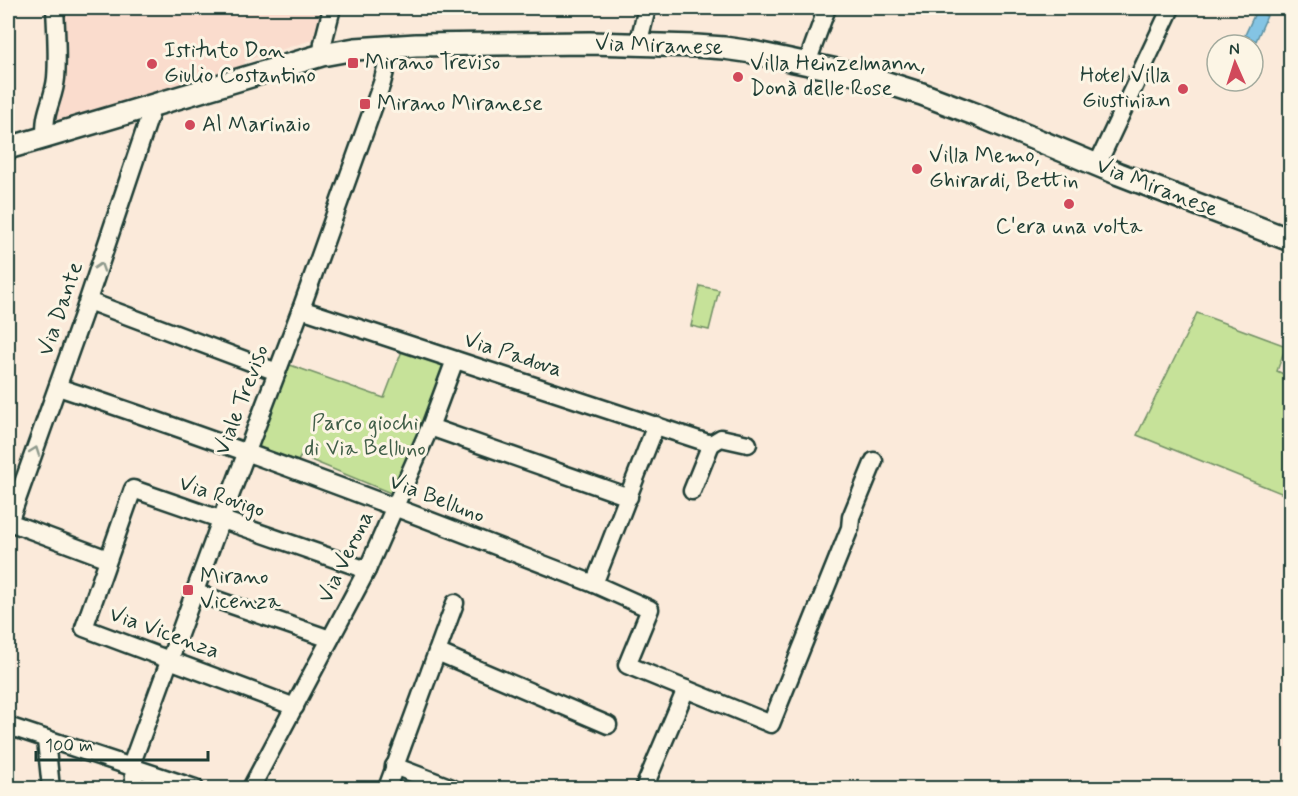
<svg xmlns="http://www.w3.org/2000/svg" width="1298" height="796" viewBox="0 0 1298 796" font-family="Mynerve,sans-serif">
<rect width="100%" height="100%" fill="#fbeada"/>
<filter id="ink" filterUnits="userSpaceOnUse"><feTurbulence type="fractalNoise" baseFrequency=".0167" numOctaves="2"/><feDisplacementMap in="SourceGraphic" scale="12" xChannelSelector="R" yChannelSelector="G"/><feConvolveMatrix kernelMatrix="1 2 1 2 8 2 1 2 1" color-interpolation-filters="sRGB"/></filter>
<g filter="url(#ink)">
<path fill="#fadccd" d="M62,8H324L315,39L245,61L243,68L54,125L49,115Z"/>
<g fill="#c6e299" stroke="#729066" stroke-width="1.5">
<path d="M700,286L719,290L709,330L691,326Z"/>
<path d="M1197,313L1286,346L1277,371L1290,377V486L1286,495L1137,435Z"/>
<path d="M402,351L446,366L393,494L301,456L298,461L257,447L290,365L384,398Z"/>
</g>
<path fill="#84c4e4" stroke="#5c8e9e" stroke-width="1.5" d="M1256,11L1267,16L1256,41L1245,35Z"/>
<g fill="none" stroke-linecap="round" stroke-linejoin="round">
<defs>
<g id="minor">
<path d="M638,45L647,8"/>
<path d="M322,55L323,43L332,8"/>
<path d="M807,63L827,8"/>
<path d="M46,137C42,114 54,100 56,78C58,55 56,31 55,8"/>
<path d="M1097,165L1171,8"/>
<path d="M88,301L277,372"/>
<path d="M301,309L711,444L692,491"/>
<path d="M58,387C239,447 417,515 594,584L656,425"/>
<path d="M430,427L629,497"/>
<path d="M711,444L721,438L748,444"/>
<path d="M9,522L108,559"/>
<path d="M8,525L83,315L150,115L148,107"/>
<path d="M594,584L650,609L627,665L771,724L850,528L851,517L874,461"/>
<path d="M194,592L330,639"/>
<path d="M437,652L608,725"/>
<path d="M295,707L84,628L133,489L367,570"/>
<path d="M8,726L195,788"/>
<path d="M46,740L51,788"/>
<path d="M394,766L452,788"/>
<path d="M135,788L133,768V760L221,520L301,309L382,83L389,56L388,47"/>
<path d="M251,788L367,570L430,427L455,360"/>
<path d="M387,788L455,603"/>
<path d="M644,788L686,689"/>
</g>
<path id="major" d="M8,148L46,137L322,55L355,49L416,45L590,43L696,46L724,48L752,52L865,76L922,94L977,115L1119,174L1290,240"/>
</defs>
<use href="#minor" stroke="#1f3d34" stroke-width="21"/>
<use href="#major" stroke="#1f3d34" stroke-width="26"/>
<use href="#minor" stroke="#fcf5e5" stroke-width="16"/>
<use href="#major" stroke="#fcf5e5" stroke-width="21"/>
</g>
<defs><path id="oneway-chevron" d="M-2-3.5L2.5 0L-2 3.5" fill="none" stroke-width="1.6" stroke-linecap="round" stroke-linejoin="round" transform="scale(1.5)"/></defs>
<g stroke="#8e998c">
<use href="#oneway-chevron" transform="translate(100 267) rotate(-72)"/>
<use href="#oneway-chevron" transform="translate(35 451) rotate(-70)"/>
</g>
</g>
<g fill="#d1495b" stroke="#fcf5e5" stroke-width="2">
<rect x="347" y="57" width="12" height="12" rx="3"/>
<circle cx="152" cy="64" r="6"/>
<circle cx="738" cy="77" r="6"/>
<circle cx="1183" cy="89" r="6"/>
<rect x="359" y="98" width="12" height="12" rx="3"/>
<circle cx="190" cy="125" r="6"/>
<circle cx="917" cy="169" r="6"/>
<circle cx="1069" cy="204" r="6"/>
<rect x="182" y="584" width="12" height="12" rx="3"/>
</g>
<g text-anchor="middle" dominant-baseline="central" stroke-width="6" stroke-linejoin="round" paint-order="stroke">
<g font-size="22" fill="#1f3d34" stroke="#fcf5e5">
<text transform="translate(659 46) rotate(2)">Via Miranese</text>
<text transform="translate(1157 188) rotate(21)">Via Miranese</text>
<text transform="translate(61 309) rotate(-71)">Via Dante</text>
<text transform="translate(513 355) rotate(18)">Via Padova</text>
<text transform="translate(242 400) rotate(-69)">Viale Treviso</text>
<text transform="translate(222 497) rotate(19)">Via Rovigo</text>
<text transform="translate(437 499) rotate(21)">Via Belluno</text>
<text transform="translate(346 557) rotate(-64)">Via Verona</text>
<text transform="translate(164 633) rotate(20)">Via Vicenza</text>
</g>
<g font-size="22" fill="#1f3d34" stroke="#fcf5e5" text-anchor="start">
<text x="164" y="51">Istituto Don<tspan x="164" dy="25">Giulio Costantino</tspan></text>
<text x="365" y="63">Mirano Treviso</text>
<text x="750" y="64">Villa Heinzelmann,<tspan x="750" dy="25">Donà delle Rose</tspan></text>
<text x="1171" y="76" text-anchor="end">Hotel Villa<tspan x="1171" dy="25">Giustinian</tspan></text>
<text x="377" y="104">Mirano Miranese</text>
<text x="202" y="125">Al Marinaio</text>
<text x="929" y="156">Villa Memo,<tspan x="929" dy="25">Ghirardi, Bettin</tspan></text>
<text x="1069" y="227" text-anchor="middle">C'era una volta</text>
<text x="200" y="577">Mirano<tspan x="200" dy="25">Vicenza</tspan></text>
</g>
<g font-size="22" fill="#405e48" stroke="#fcf5e5">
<text x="365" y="424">Parco giochi<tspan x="365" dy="25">di Via Belluno</tspan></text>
</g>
</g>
<rect width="1298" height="796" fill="none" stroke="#fcf5e5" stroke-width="30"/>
<rect x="15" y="15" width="1268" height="766" fill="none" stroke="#1f3d34" stroke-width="2" filter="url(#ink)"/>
<g transform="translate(1235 63) rotate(357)"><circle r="28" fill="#fcf5e5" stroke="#a4ab9e" stroke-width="1.5"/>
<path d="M0-4.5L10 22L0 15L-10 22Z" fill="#d1495b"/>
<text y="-9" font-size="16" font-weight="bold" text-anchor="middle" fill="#1f3d34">N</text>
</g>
<path d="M36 751v9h172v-9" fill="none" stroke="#1f3d34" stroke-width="3"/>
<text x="45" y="751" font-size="18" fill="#1f3d34" stroke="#fcf5e5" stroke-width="4.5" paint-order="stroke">100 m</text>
</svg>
